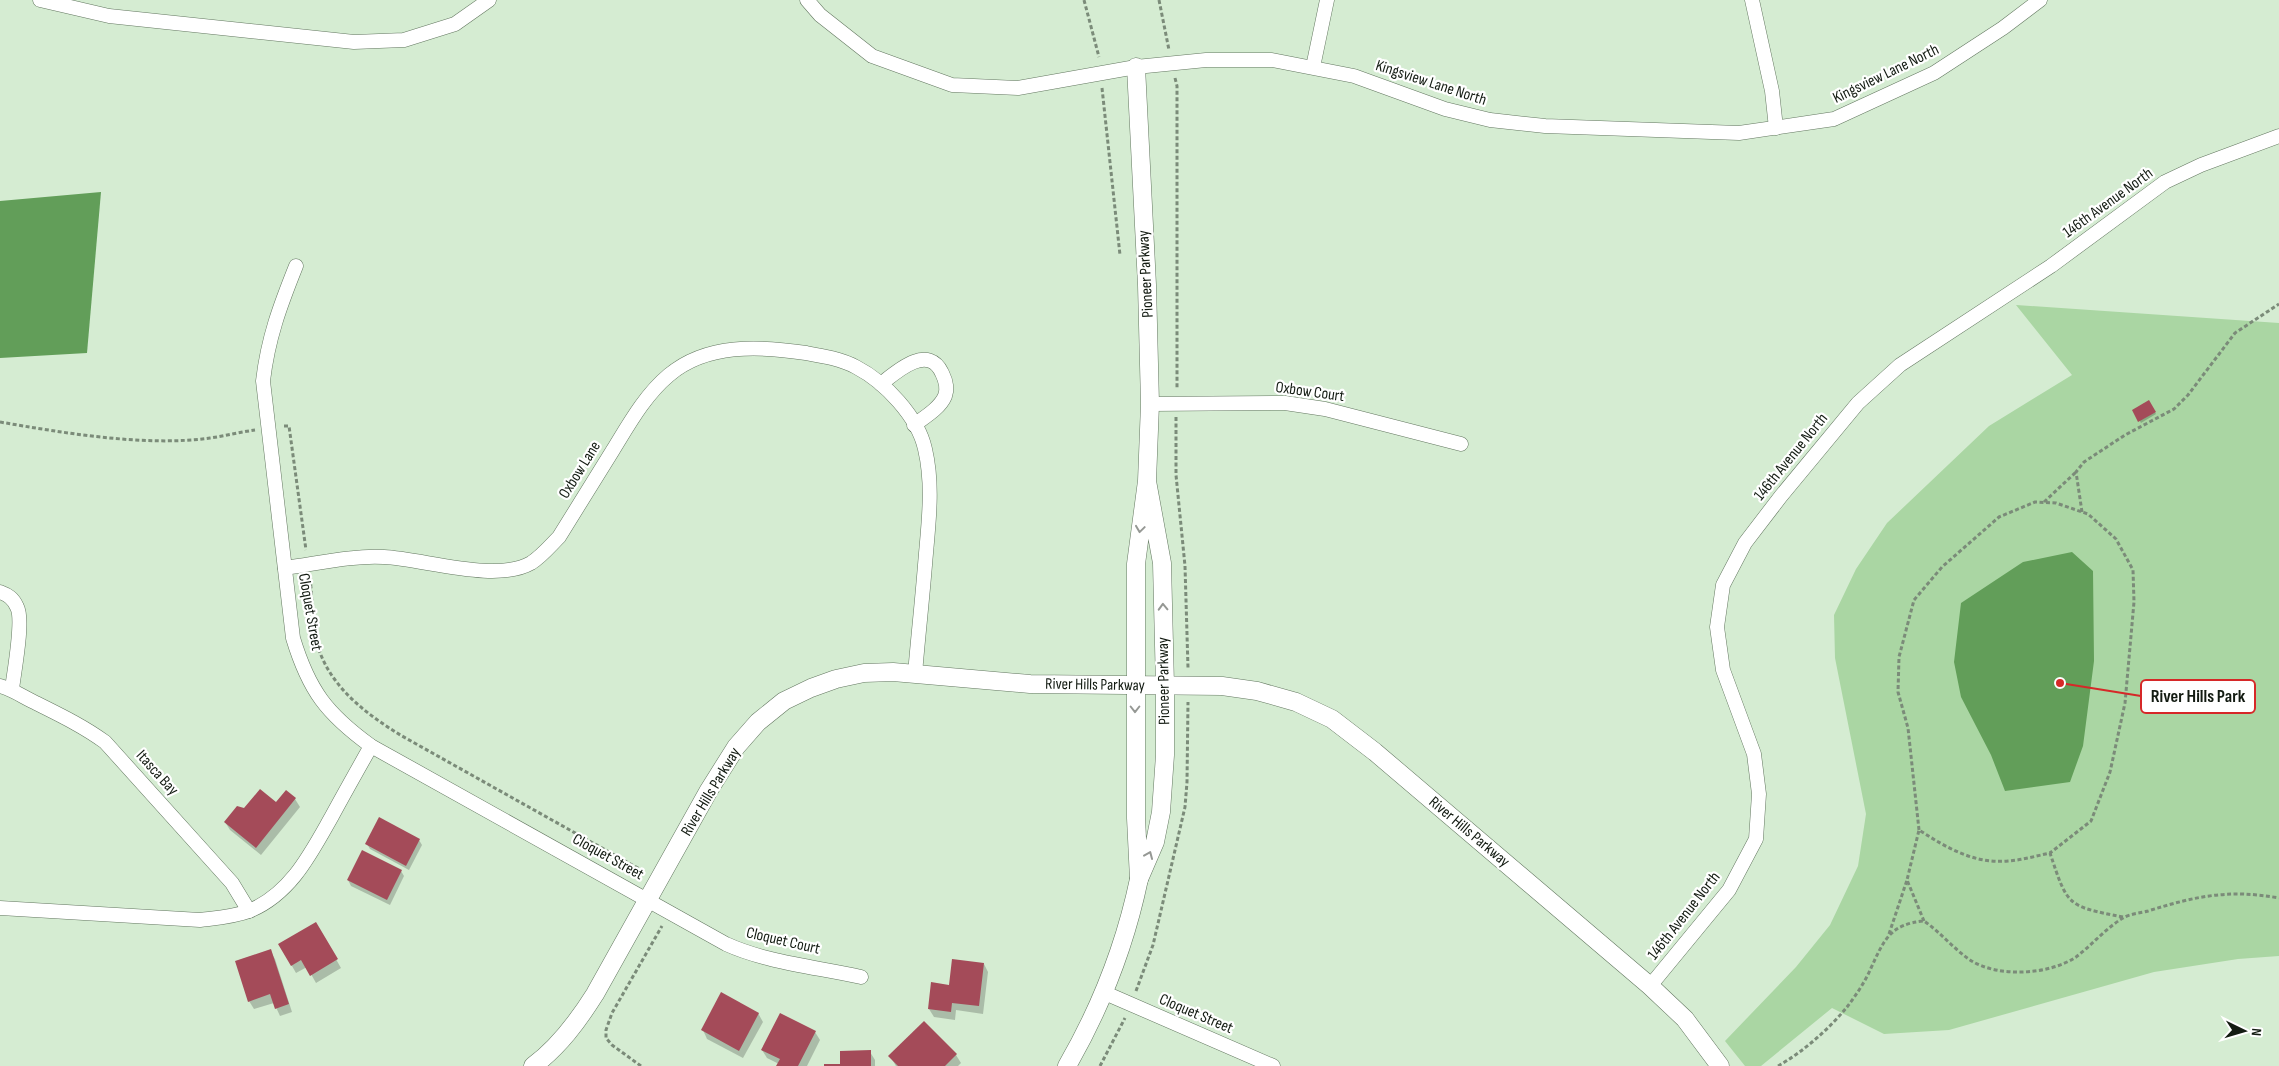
<svg xmlns="http://www.w3.org/2000/svg" width="2279" height="1066" viewBox="0 0 2279 1066" font-family="'Sofia Sans Condensed',sans-serif">
<rect width="100%" height="100%" fill="#d5ecd2"/>
<path fill="#aad6a3" d="M2016,305L2279,323V956L2238,959L2154,972L1949,1030L1884,1034L1832,1008L1761,1066H1745L1725,1041L1796,967L1830,925L1858,866L1866,814L1835,658L1834,615L1856,569L1887,523L1989,426L2072,375Z"/>
<g fill="#629e59">
<path d="M101,192L87,353L0,358V201Z"/>
<path d="M2072,552L2093,571L2094,661L2083,746L2070,782L2005,791L1991,755L1961,697L1954,662L1961,603L2023,562Z"/>
</g>
<g fill="#0003">
<path d="M2149,402L2156,414L2141,423L2134,411Z"/>
<path d="M287,792L295,799L300,807L261,855L230,830L225,822L244,809L276,804Z"/>
<path d="M419,840L422,845L409,870L370,849L367,844Z"/>
<path d="M401,871L404,876L390,905L351,886L348,880Z"/>
<path d="M316,924L341,968L316,983L307,967L296,973L280,945Z"/>
<path d="M270,951L275,959L292,1012L280,1016L274,1003L254,1009L249,1001Z"/>
<path d="M984,964L988,972L983,1014L956,1010L955,1020L934,1017L929,1009L950,986Z"/>
<path d="M758,1013L763,1022L743,1058L707,1039L703,1030Z"/>
<path d="M815,1032L820,1040L807,1066H778L779,1064L767,1058L762,1050Z"/>
<path d="M870,1052L875,1060V1066H826L842,1065Z"/>
<path d="M956,1055L961,1063L958,1066H896L890,1056Z"/>
</g>
<g fill="#a44b59">
<path d="M2149,400L2156,412L2138,422L2132,410Z"/>
<path d="M260,789L276,802L286,790L296,798L256,848L224,822L237,806L244,808Z"/>
<path d="M379,817L420,839L406,866L365,844Z"/>
<path d="M362,850L402,870L387,900L347,880Z"/>
<path d="M316,922L338,959L310,976L301,960L291,966L278,944Z"/>
<path d="M271,949L289,1004L275,1009L270,994L248,1002L235,961Z"/>
<path d="M952,959L984,963L979,1006L952,1003L951,1012L928,1009L931,982L949,985Z"/>
<path d="M721,992L759,1013L739,1051L701,1030Z"/>
<path d="M780,1013L816,1031L798,1066H776L780,1059L761,1050Z"/>
<path d="M924,1021L957,1054L945,1066H898L888,1056Z"/>
<path d="M871,1050V1066H824V1064H840V1051Z"/>
</g>
<g fill="none" stroke-linecap="round" stroke-linejoin="round">
<defs>
<g id="minor">
<path d="M40,0L109,16L354,42L404,40L455,24L489,0"/>
<path d="M807,0L820,15L872,56L952,85L1018,88L1136,67L1206,60H1272L1354,76L1445,109L1490,120L1545,126L1739,133L1834,119L1934,73L2003,28L2040,0"/>
<path d="M1752,0L1772,91L1776,128"/>
<path d="M1313,67L1327,0"/>
<path d="M296,266C280,306 268,338 263,381L293,638C309,691 327,714 371,746L726,944C768,963 817,967 861,977"/>
<path d="M881,384C896,372 928,343 942,373C946,381 948,388 945,396C940,408 925,417 914,425"/>
<path d="M1150,404L1285,403L1325,409L1461,444"/>
<path d="M285,568C316,564 353,555 384,557C424,559 496,583 531,563C542,556 550,546 559,537C577,508 595,479 613,450C629,424 645,395 669,375C707,343 760,346 806,353C823,356 841,359 856,367C885,382 918,417 925,449C934,487 928,527 925,565C922,602 918,638 915,674"/>
<path d="M0,592C8,595 13,598 17,607C24,620 14,672 12,689"/>
<path d="M0,686C14,690 23,697 36,703C60,715 83,726 105,742L232,883L249,911"/>
<path d="M0,908L200,920C216,918 233,917 249,911C291,894 311,853 332,816C345,792 358,769 371,746"/>
<path d="M1650,986L1729,890L1756,839L1759,794L1754,754L1723,670L1717,627L1723,585L1745,543L1781,496L1858,403L1900,365L2051,266L2165,182L2201,165L2279,136"/>
<path d="M1105,993L1273,1066"/>
</g>
<g id="tertiary">
<path d="M1136,67L1147,285L1150,404L1147,481L1136,564V818L1139,879L1155,842L1161,812L1165,755V686L1162,563L1147,481"/>
<path d="M533,1066C559,1047 578,1021 595,994L709,790L736,747L758,722L784,701L811,688L836,679L864,673L893,672L1030,684L1222,686L1257,691L1296,702L1332,719L1375,752L1650,986L1685,1019L1720,1066"/>
<path d="M1067,1066C1101,1007 1125,946 1139,879"/>
</g>
</defs>
<use href="#minor" stroke="#637760" stroke-width="15"/>
<use href="#tertiary" stroke="#637760" stroke-width="19"/>
<g stroke="#7b8b79" stroke-width="3" stroke-dasharray="4 2.5" stroke-linecap="butt">
<path d="M1084,0L1099,57"/>
<path d="M1159,0L1169,50"/>
<path d="M1175,78L1177,86V389"/>
<path d="M1102,88L1120,255"/>
<path d="M1176,417V475L1185,566L1188,668"/>
<path d="M0,422C64,433 146,447 210,438C225,436 240,432 255,430"/>
<path d="M284,426H289L306,550"/>
<path d="M2044,502L2076,472"/>
<path d="M2082,512L2076,472L2084,462L2125,435L2174,409L2188,395L2235,333L2279,304"/>
<path d="M310,578C312,595 312,612 314,629C321,680 361,711 402,736L643,871"/>
<path d="M1919,830L1908,728L1898,692L1899,657L1914,600L1942,567L1999,517L2035,502L2056,503L2088,514L2116,539L2133,570L2134,602L2125,703L2110,772L2091,821L2050,853"/>
<path d="M1924,921L1907,880L1919,830C1947,848 1974,864 2008,861C2022,860 2036,856 2050,853C2068,907 2067,906 2123,917"/>
<path d="M1889,934L1907,880"/>
<path d="M1136,991L1153,945L1185,807L1187,782L1188,702"/>
<path d="M641,1066L612,1045L606,1038V1030L612,1013L662,926"/>
<path d="M1100,1066L1125,1018"/>
<path d="M1778,1066C1803,1052 1829,1029 1847,1007C1856,995 1865,982 1871,968C1884,940 1890,924 1924,921C1940,932 1954,949 1970,960C1998,978 2049,975 2076,957C2092,945 2106,928 2123,918C2129,914 2141,913 2148,911C2196,896 2229,889 2279,898"/>
</g>
<use href="#minor" stroke="#fff" stroke-width="14"/>
<use href="#tertiary" stroke="#fff" stroke-width="18"/>
</g>
<defs><path id="oneway-chevron" d="M-2-3.5L2.5 0L-2 3.5" fill="none" stroke-width="1.6" stroke-linecap="round" stroke-linejoin="round" transform="scale(1.25)"/></defs>
<g stroke="#959894">
<use href="#oneway-chevron" transform="translate(1140 529) rotate(98)"/>
<use href="#oneway-chevron" transform="translate(1163 607) rotate(-92)"/>
<use href="#oneway-chevron" transform="translate(1135 709) rotate(90)"/>
<use href="#oneway-chevron" transform="translate(1149 855) rotate(-67)"/>
</g>
<g text-anchor="middle" dominant-baseline="central" stroke-width="4.5" stroke-linejoin="round" paint-order="stroke">
<g font-size="16" fill="#131b12" stroke="#fff">
<text transform="translate(1886 74) rotate(-26)">Kingsview Lane North</text>
<text transform="translate(1431 83) rotate(18)">Kingsview Lane North</text>
<text transform="translate(2108 203) rotate(-36)">146th Avenue North</text>
<text transform="translate(1146 274) rotate(-93)">Pioneer Parkway</text>
<text transform="translate(1310 392) rotate(8)">Oxbow Court</text>
<text transform="translate(1791 457) rotate(-51)">146th Avenue North</text>
<text transform="translate(580 470) rotate(-58)">Oxbow Lane</text>
<text transform="translate(310 612) rotate(80)">Cloquet Street</text>
<text transform="translate(1164 681) rotate(-91)">Pioneer Parkway</text>
<text transform="translate(1095 685) rotate(1)">River Hills Parkway</text>
<text transform="translate(157 773) rotate(48)">Itasca Bay</text>
<text transform="translate(711 792) rotate(-59)">River Hills Parkway</text>
<text transform="translate(1469 832) rotate(40)">River Hills Parkway</text>
<text transform="translate(608 857) rotate(29)">Cloquet Street</text>
<text transform="translate(1684 916) rotate(-52)">146th Avenue North</text>
<text transform="translate(783 941) rotate(13)">Cloquet Court</text>
<text transform="translate(1196 1014) rotate(23)">Cloquet Street</text>
</g>
</g>
<path fill="none" stroke="#d62828" stroke-width="2" d="M2060 683L2141 696"/>
<circle fill="#d62828" stroke="#fff" stroke-width="2" cx="2060" cy="683" r="5"/>
<rect fill="#fff" stroke="#d62828" stroke-width="2" x="2141" y="680" width="114" height="33" rx="5"/>
<g font-size="18" text-anchor="middle" font-weight="bold" fill="#131b12">
<text x="2198" y="702">River Hills Park</text>
</g>
<g transform="translate(2244 1031) rotate(95)" stroke="#ffffff" stroke-width="4" paint-order="stroke">
<path d="M0-4L9 19L0 12L-9 19Z" fill="#131b12"/>
<text y="-8" font-size="14" font-weight="bold" text-anchor="middle" fill="#131b12">N</text>
</g>
</svg>
